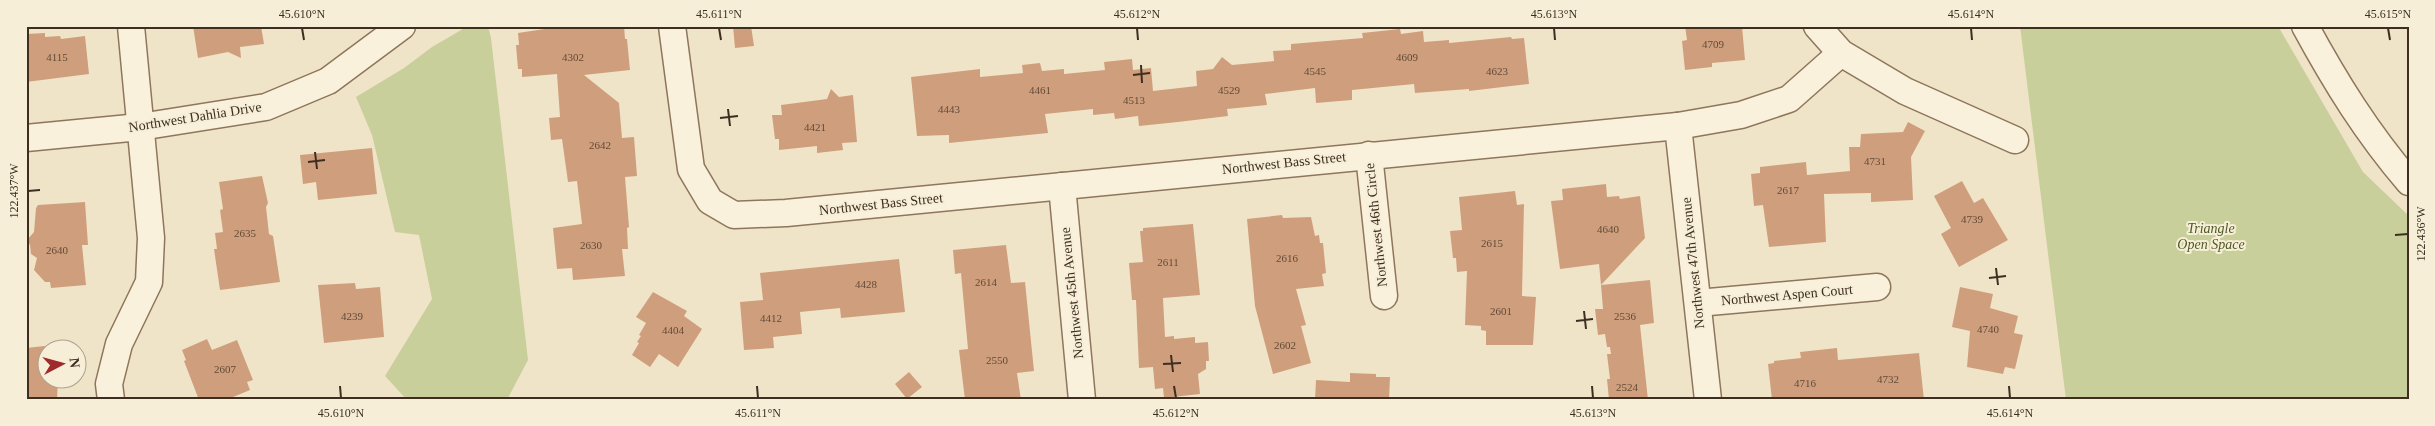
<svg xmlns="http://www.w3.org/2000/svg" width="2435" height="426" viewBox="0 0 2435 426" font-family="Georgia,serif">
<rect width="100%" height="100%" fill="#f0e4c8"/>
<g fill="#c9cf9b">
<path d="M468,26H488L491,38L528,360L507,400H407L385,376L432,299L419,235L395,232L372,135L356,97L404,68L432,47Z"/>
<path d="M2020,26H2278L2363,172L2409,216V400H2066Z"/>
</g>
<g fill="#cf9f7d">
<path d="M193,26H261L264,44L240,47L241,58L228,52L198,58Z"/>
<path d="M564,26H624L625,39H627L630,70L584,75L619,103L622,138L634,137L637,176L625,177L629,227L627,228L628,249H622L625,276L573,280L572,268L557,269L553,228L582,224L577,181L568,182L562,139L551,140L549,118L560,117L557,74L522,77V69H518L516,45H519L518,33Z"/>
<path d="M733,26H751L754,46L735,48Z"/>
<path d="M1685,26H1742L1745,60L1712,63V67L1685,70L1682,41L1687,40Z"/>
<path d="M1400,29L1401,34L1423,31L1424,42L1449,40V43L1511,37L1512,39L1524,38L1529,84L1469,91V89L1415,93L1414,84L1352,90V100L1316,103L1315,88L1265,94L1267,105L1227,109L1228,116L1178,122L1139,126L1138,116L1115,119L1114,113L1093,115V109L1045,114L1048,133L949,143V135L917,136L911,77L980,69V77L1023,73L1022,65L1040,63L1042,71L1064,69V74L1105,70L1104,62L1132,59L1133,70L1151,68L1153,91L1197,86L1196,71L1213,69L1222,57L1232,65L1274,61L1273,51L1291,50V44L1363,38L1362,33Z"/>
<path d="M45,33V37L60,36L61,39L85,36L89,74L26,82V34Z"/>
<path d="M831,89L839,97L853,95L857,142L842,143L843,150L817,153V146L779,150V139H775L772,115H782L781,105L827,99Z"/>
<path d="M1908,122L1925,131L1911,157L1913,200L1871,202V193L1824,194L1826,242L1769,247L1763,205L1754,206L1751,174L1760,173V167L1806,162L1807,175L1850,171L1849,147H1860L1861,134L1903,132Z"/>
<path d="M372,148L377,194L318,200L316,182L303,184L300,155Z"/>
<path d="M262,176L268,203L266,207L269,234L273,236L280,282L220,290L214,249H217L215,233L223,232L220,210L223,209L219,182Z"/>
<path d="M1962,181L1974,203L1983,198L2008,240L1959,267L1941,234L1951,228L1934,196Z"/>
<path d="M1606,184L1607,197L1619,196L1620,199L1640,196L1645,238L1601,285L1599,264L1560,269L1551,201L1563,200L1562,189Z"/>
<path d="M1515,191L1517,205L1524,204L1522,296L1536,297L1533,345H1486V331L1481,330V326L1465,325L1467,271L1457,272L1456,258H1453L1450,231L1462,230L1459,197Z"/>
<path d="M85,202L88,245H82L86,285L51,288L50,282H45L34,270L37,258L31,254L30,245L27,240L34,232L36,208L38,205Z"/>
<path d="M1282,215L1283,218L1311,217L1315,236L1319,235L1320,243H1323L1326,273L1322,274L1324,286L1296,289L1306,325L1301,326L1311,363L1273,374L1255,306L1247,219Z"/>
<path d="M1193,224L1200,295L1163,298L1165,337L1174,336V339L1195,337V343L1208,342L1209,361H1206V369L1198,374L1200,394L1164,398L1163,388L1155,389L1153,367L1139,368L1136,300H1132L1129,263L1143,262L1140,231H1143V228Z"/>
<path d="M1006,245L1011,283L1025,282L1034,371L1017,373L1021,400H965L959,350L968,349L961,273L955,274L953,250Z"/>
<path d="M899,259L905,312L841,318L840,308L800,312L802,334L773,337L774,348L744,350L740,302L763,300L760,273Z"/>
<path d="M1650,280L1654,323L1640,325L1648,400H1609L1607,379H1610L1607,354H1611L1610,347H1607L1605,334L1598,335L1595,309H1603L1601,285Z"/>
<path d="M355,283L356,289L380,287L384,337L324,343L318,285Z"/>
<path d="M1960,287L1993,294L1990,308L2018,316L2014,333L2023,335L2015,369L2005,367L2003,374L1967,367L1970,331L1952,327Z"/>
<path d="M653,292L687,311L684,316L702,329L678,367L659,354L650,367L632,355L639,343L637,342L641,336L639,335L646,323L636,317Z"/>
<path d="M207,339L212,350L237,340L253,380L247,382L250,390L226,400H199L184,361L186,360L182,350Z"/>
<path d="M54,345V348H48V378H58L57,400H26V348Z"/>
<path d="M1837,348L1838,360L1919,353L1924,400H1772L1768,364L1774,363V361L1801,358L1800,352Z"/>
<path d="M909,372L922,387L907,399L895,384Z"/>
<path d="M1350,373L1376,374V377H1390L1389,400H1315L1316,380L1350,382Z"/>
</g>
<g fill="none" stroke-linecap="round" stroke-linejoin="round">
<defs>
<g id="minor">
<path d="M672,26L691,169L710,201L734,215L786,213L1678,126L1741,115L1789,99L1841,53"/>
<path d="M1817,26L1841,53L1905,91L2015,140"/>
<path d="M2305,26C2336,83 2367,133 2409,182"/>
<path d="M1678,126L1708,400"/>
<path d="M26,138L140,127L266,107L328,81L402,26"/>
<path d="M1369,155L1384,296"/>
<path d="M1062,186L1082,400"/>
<path d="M1698,303L1877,287"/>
<path d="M111,400L109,384L119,344L149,282L151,238L131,26"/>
</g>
</defs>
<use href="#minor" stroke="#8d765c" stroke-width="29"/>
<use href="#minor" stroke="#faf1dc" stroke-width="26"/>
</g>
<path fill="none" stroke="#3d2e20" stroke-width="2" d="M302,28L304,40M719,28L721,40M1137,28L1138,40M1554,28L1555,40M1971,28L1972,40M2388,28L2390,40M1141,65L1142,83M1133,75L1150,73M728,109L730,126M720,118L738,116M315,152L317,169M308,162L325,160M28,191L40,190M2395,235L2408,234M1996,268L1998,285M1989,278L2006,276M1584,311L1586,329M1576,321L1593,319M1171,355L1173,372M1163,364L1181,363M340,386L341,398M757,386L758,398M1174,386L1176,398M1592,386L1593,398M2009,386L2010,398"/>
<g text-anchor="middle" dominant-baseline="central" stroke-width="4" stroke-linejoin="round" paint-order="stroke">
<g font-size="11" fill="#624a37">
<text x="1713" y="44">4709</text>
<text x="57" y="57">4115</text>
<text x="573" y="57">4302</text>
<text x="1407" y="57">4609</text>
<text x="1315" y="71">4545</text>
<text x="1497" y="71">4623</text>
<text x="1040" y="90">4461</text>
<text x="1229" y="90">4529</text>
<text x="1134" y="100">4513</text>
<text x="949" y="109">4443</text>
<text x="815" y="127">4421</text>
<text x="600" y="145">2642</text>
<text x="1875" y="161">4731</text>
<text x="1788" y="190">2617</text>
<text x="1972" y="219">4739</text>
<text x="1608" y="229">4640</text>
<text x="245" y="233">2635</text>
<text x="1492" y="243">2615</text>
<text x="591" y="245">2630</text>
<text x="57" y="250">2640</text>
<text x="1287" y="258">2616</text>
<text x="1168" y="262">2611</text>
<text x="986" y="282">2614</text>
<text x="866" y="284">4428</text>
<text x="1501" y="311">2601</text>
<text x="352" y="316">4239</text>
<text x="1625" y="316">2536</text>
<text x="771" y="318">4412</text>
<text x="1988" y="329">4740</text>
<text x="673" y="330">4404</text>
<text x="1285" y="345">2602</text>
<text x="997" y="360">2550</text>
<text x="225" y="369">2607</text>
<text x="1888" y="379">4732</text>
<text x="1805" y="383">4716</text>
<text x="1627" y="387">2524</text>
</g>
<g font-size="14" fill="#3d2e20" stroke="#f7eed8">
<text transform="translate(195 117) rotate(-9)">Northwest Dahlia Drive</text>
<text transform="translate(1284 163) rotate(-6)">Northwest Bass Street</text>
<text transform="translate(881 204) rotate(-6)">Northwest Bass Street</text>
<text transform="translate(1376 225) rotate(-96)">Northwest 46th Circle</text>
<text transform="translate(1693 263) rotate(-96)">Northwest 47th Avenue</text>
<text transform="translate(1072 293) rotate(-96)">Northwest 45th Avenue</text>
<text transform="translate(1787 295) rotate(-5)">Northwest Aspen Court</text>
</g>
<g font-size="14" font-style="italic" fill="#4d5a26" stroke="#f7eed8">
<text x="2211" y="228">Triangle<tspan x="2211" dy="16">Open Space</tspan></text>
</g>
</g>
<rect width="2435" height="426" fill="none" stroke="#f7eed8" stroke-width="55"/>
<g transform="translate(62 364) rotate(84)"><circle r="24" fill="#f7eed8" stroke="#ada18e"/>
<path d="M0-4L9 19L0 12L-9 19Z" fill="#9e2a2b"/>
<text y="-8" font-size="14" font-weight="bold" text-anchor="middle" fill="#3d2e20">N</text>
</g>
<rect x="28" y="28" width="2380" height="370" fill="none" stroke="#3d2e20" stroke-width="2"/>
<g font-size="12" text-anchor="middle" fill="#3d2e20">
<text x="302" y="18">45.610°N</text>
<text x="719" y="18">45.611°N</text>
<text x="1137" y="18">45.612°N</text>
<text x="1554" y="18">45.613°N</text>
<text x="1971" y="18">45.614°N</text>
<text x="2388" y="18">45.615°N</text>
<text transform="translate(14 191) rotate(-90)" y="4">122.437°W</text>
<text transform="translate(2421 234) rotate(-90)" y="4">122.436°W</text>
<text x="341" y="417">45.610°N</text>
<text x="758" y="417">45.611°N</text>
<text x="1176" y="417">45.612°N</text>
<text x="1593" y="417">45.613°N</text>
<text x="2010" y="417">45.614°N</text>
</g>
</svg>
